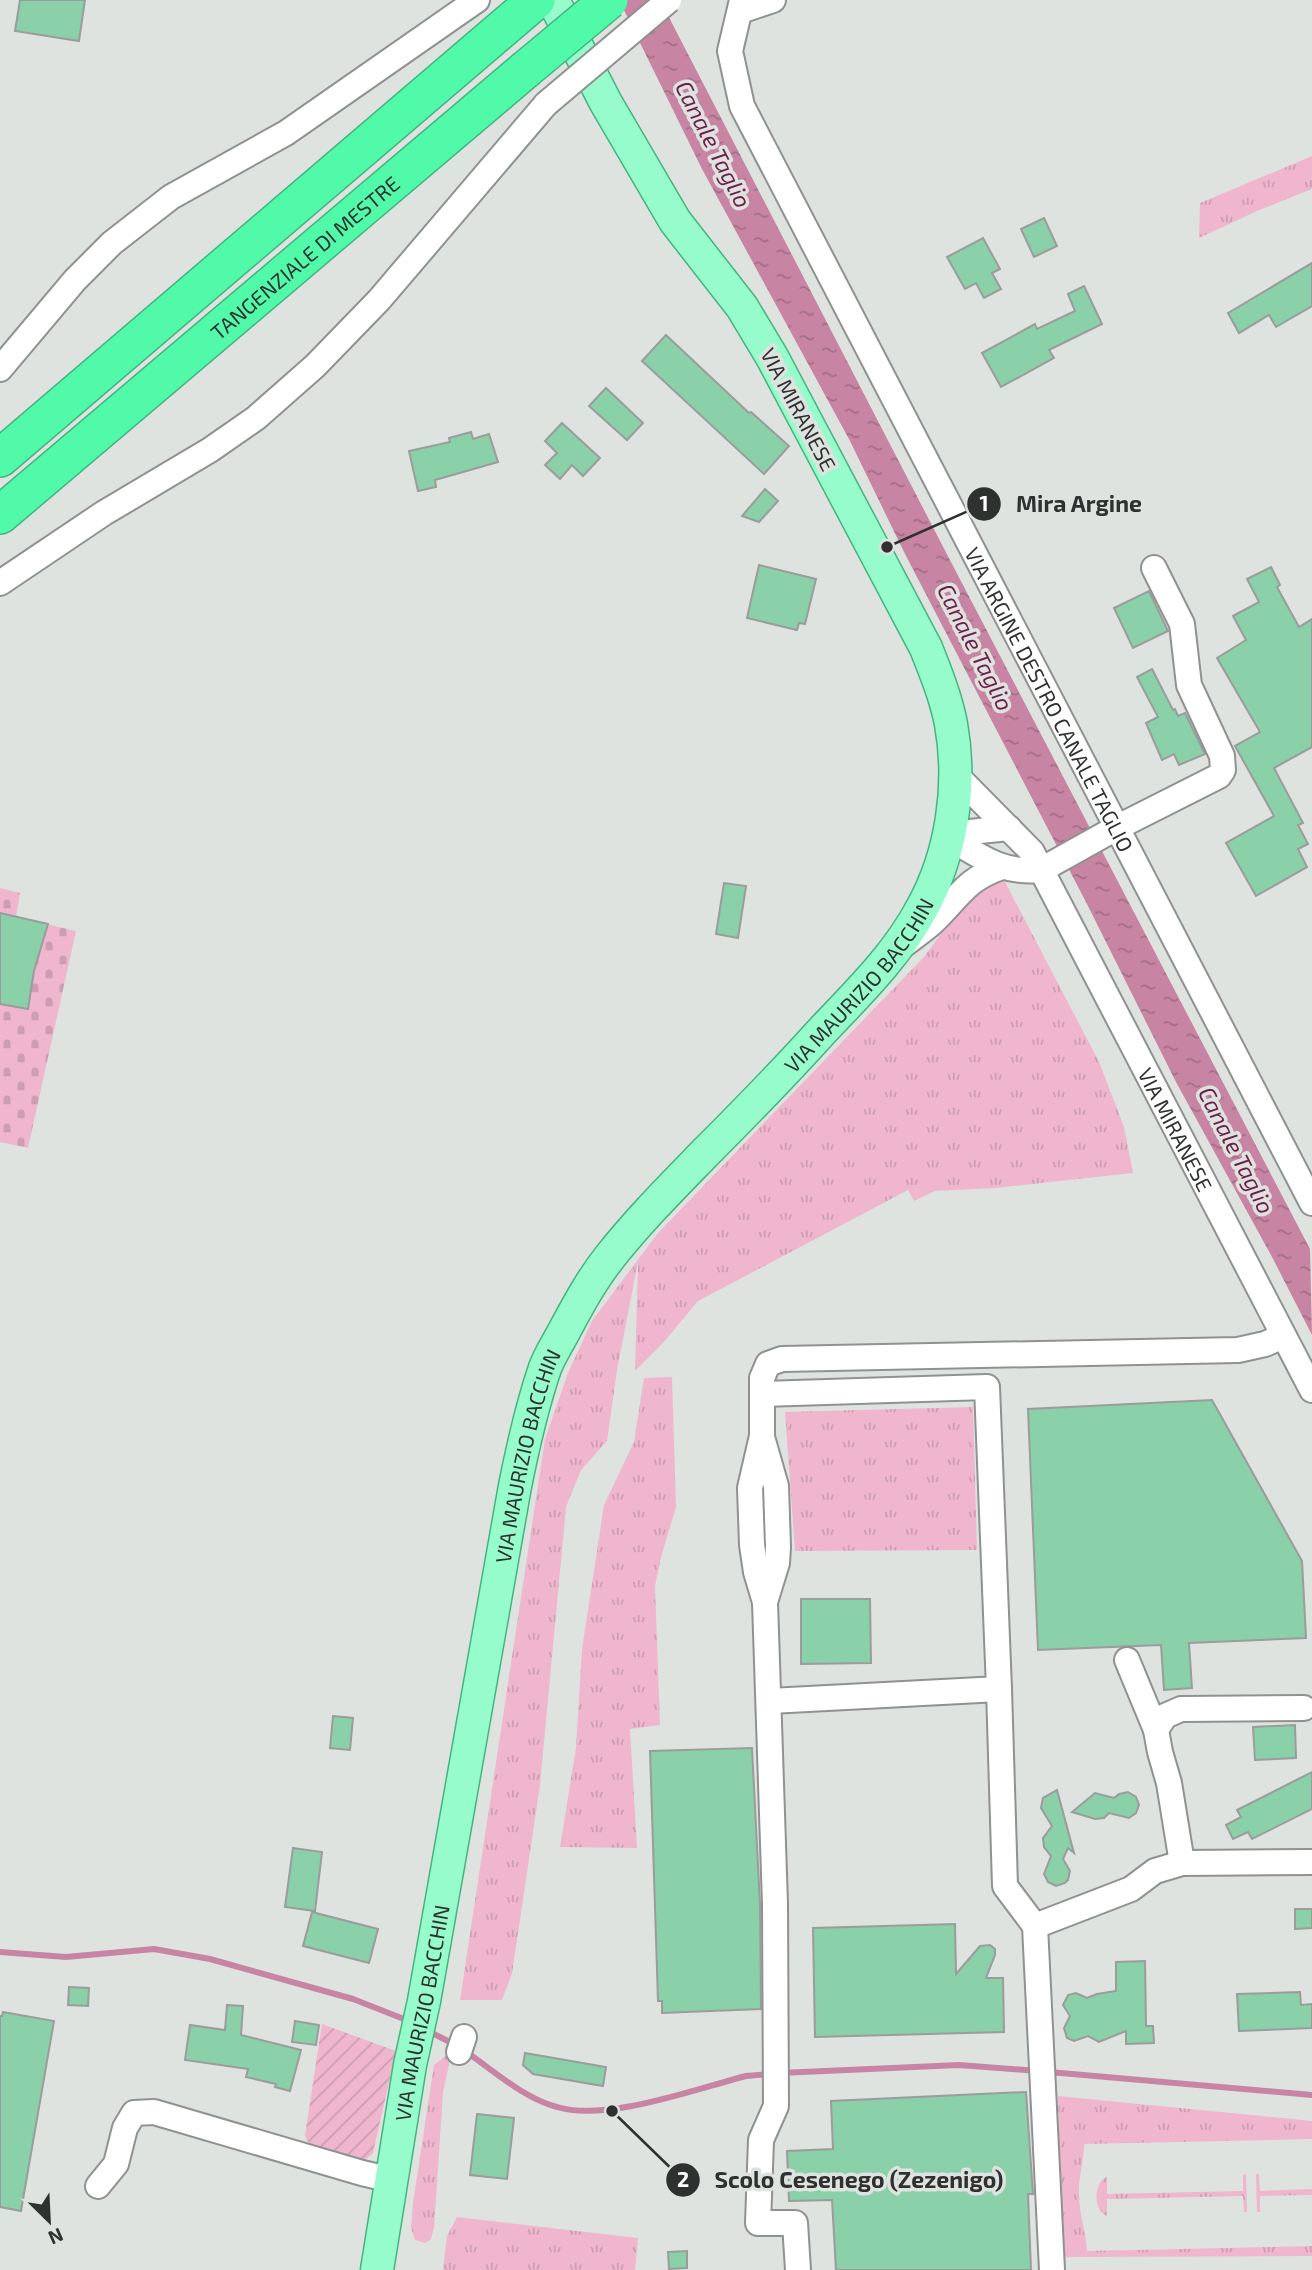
<svg xmlns="http://www.w3.org/2000/svg" width="1312" height="2270" viewBox="0 0 1312 2270" font-family="'Exo 2',sans-serif">
<defs>
<pattern id="grass-tufts" width="24" height="20" patternUnits="userSpaceOnUse" patternTransform="scale(1.75)"><rect width="24" height="20" fill="#efb6ce"/><path d="M3 7l-1-3M5 7V3M7 7l1-3M15 17l-1-3M17 17v-4M19 17l1-3" fill="none" stroke="#cd9db1"/></pattern>
<pattern id="cemetery-stones" width="16" height="16" patternUnits="userSpaceOnUse" patternTransform="scale(1.75)"><rect width="16" height="16" fill="#efb6ce"/><path d="M2 7V4a2 2 0 0 1 4 0v3zM10 15v-3a2 2 0 0 1 4 0v3z" fill="#cd9db1"/></pattern>
<pattern id="garden-furrows" width="10" height="10" patternUnits="userSpaceOnUse" patternTransform="scale(1.75)"><rect width="10" height="10" fill="#efb6ce"/><path d="M-1 1l2-2M0 10L10 0M9 11l2-2" fill="none" stroke="#cd9db1"/></pattern>
<pattern id="water-ripples" width="26" height="14" patternUnits="userSpaceOnUse" patternTransform="scale(1.75)"><rect width="26" height="14" fill="#c885a3"/><path d="M2 4q2-2 4 0t4 0M15 11q2-2 4 0t4 0" fill="none" stroke="#a36d85"/></pattern>
</defs>
<rect width="100%" height="100%" fill="#dfe3e0"/>
<g fill="url(#grass-tufts)">
<path d="M1312,156V189L1257,211L1199,238L1200,203Z"/>
<path d="M1003,878L1099,1062L1124,1127L1133,1173L995,1188L935,1191L914,1201L908,1190L698,1301L663,1343L635,1371L638,1262L617,1370L607,1441L581,1470L566,1507L540,1785L512,1973L502,2000H460L545,1439L568,1373L592,1321L658,1233L924,957L965,901L977,888Z"/>
<path d="M672,1377L676,1507L661,1557L655,1586L660,1725L630,1729L637,1848L560,1847L576,1748L582,1649L604,1505L634,1442L644,1378Z"/>
<path d="M973,1407L977,1550L795,1551L785,1412Z"/>
<path d="M452,2051L443,2092L434,2228L431,2239L425,2243L415,2240L411,2228L413,2203L434,2065Z"/>
<path d="M1058,2096L1312,2121V2139L1084,2144C1084,2162 1078,2178 1079,2195C1079,2214 1086,2232 1087,2251L1312,2246V2256L1062,2257Z"/>
<path d="M1246,2174L1247,2212H1244L1243,2196L1107,2199V2216C1093,2210 1093,2183 1107,2177V2194L1243,2191V2175Z"/>
<path d="M1256,2174H1259L1260,2191L1312,2189V2195L1260,2196V2212H1257Z"/>
<path d="M457,2217L638,2238L635,2270H443L447,2236Z"/>
</g>
<path fill="url(#cemetery-stones)" d="M0,888L20,893L16,917L76,931L28,1148L0,1142Z"/>
<path fill="url(#garden-furrows)" d="M322,2024L396,2051L373,2153L365,2160L311,2145L307,2141L305,2135Z"/>
<path fill="url(#water-ripples)" d="M619,0H660L952,564L1310,1249L1312,1335L1272,1257L1176,1082L1087,904L905,554L850,441L702,169Z"/>
<g fill="none" stroke-linecap="round" stroke-linejoin="round">
<g stroke="#c885a3" stroke-width="6">
<path d="M0,1952L66,1957L154,1949L210,1959L353,1999L409,2021"/>
<path d="M428,2031L456,2045"/>
<path d="M465,2051C493,2070 523,2098 557,2107C607,2122 695,2089 746,2076L769,2074"/>
<path d="M1049,2072L1312,2095"/>
<path d="M780,2073L959,2065L1038,2071"/>
</g>
</g>
<g fill="#8ad0a8" stroke="#9a9d9b" stroke-width="2">
<path d="M20,0H85L79,41L15,31Z"/>
<path d="M1044,218L1057,246L1034,257L1021,229Z"/>
<path d="M983,238L1000,269L992,273L1001,289L984,298L976,283L965,289L947,257Z"/>
<path d="M1312,263V306L1276,327L1269,315L1239,333L1228,313Z"/>
<path d="M1084,286L1102,324L1049,350L1054,358L1001,387L982,353L1035,324L1037,329L1075,311L1068,294Z"/>
<path d="M666,335L749,413L751,412L789,446L764,474L642,361Z"/>
<path d="M606,388L643,423L627,440L589,406Z"/>
<path d="M562,423L600,458L583,476L572,465L560,479L545,465L557,453L545,441Z"/>
<path d="M471,432L473,439L489,434L498,462L435,480L436,487L418,491L409,451L450,442L449,438Z"/>
<path d="M765,489L778,501L759,522L742,516Z"/>
<path d="M759,565L816,579L805,624L799,623L797,630L747,618Z"/>
<path d="M1271,567L1280,585L1277,587L1299,627L1312,619V747L1274,768L1303,823L1298,825L1308,844L1298,849L1307,867L1256,896L1226,843L1274,816L1235,746L1260,732L1217,658L1246,640L1233,616L1259,602L1247,579Z"/>
<path d="M1149,591L1168,631L1133,648L1114,608Z"/>
<path d="M1152,669L1173,710L1175,709L1178,716L1185,713L1205,754L1179,765L1174,754L1162,760L1146,723L1158,717L1137,677Z"/>
<path d="M724,883L746,886L738,938L716,934Z"/>
<path d="M0,913L48,924L34,971L28,1009L0,1004Z"/>
<path d="M1212,1400L1302,1561L1306,1638L1189,1643L1192,1688L1164,1690L1161,1645L1038,1650L1028,1409Z"/>
<path d="M801,1599H870L871,1663L801,1664Z"/>
<path d="M333,1716L353,1718L350,1750L330,1748Z"/>
<path d="M1295,1725L1296,1758L1255,1760L1253,1727Z"/>
<path d="M752,1748L760,1904L761,2009L662,2013V2001H658L650,1751Z"/>
<path d="M1312,1772V1809L1252,1839L1248,1832L1233,1839L1226,1825L1241,1817L1237,1810Z"/>
<path d="M1057,1790L1074,1853L1068,1848L1063,1859L1070,1871L1068,1880L1065,1883L1056,1886L1048,1882L1044,1874L1051,1856L1044,1847L1043,1838L1052,1826L1041,1808L1043,1798Z"/>
<path d="M1128,1792L1136,1797L1139,1805L1136,1813L1129,1818L1109,1813L1104,1818L1095,1819L1072,1812L1095,1793L1114,1798L1119,1794Z"/>
<path d="M293,1848L322,1852L315,1911L285,1907Z"/>
<path d="M1295,1909H1312V1928L1295,1929Z"/>
<path d="M312,1912L378,1929L369,1963L303,1946Z"/>
<path d="M955,1924L956,1974L980,1946L990,1945L995,1949V1955L986,1978H1003L1004,2032L815,2037L813,1928Z"/>
<path d="M1145,1961L1146,2026H1153L1154,2043L1126,2044V2031L1099,2042L1088,2036L1074,2041L1067,2038L1064,2028L1070,2016L1063,2005L1068,1995L1076,1993L1087,1998L1097,1994L1116,1991V1962Z"/>
<path d="M69,1987L89,1988L88,2006L68,2005Z"/>
<path d="M1300,1992L1301,2005L1312,2004V2028L1239,2031L1237,1994Z"/>
<path d="M227,2005L243,2006L241,2035L301,2050L290,2091L275,2087L276,2084L246,2077L248,2069L185,2060L190,2025L225,2030Z"/>
<path d="M3,2012L54,2021L21,2211L0,2207V2016H2Z"/>
<path d="M295,2021L319,2025L316,2045L292,2042Z"/>
<path d="M525,2053L606,2067L603,2086L533,2074L523,2065Z"/>
<path d="M1026,2092L1033,2194H1028L1031,2270H836L832,2200L789,2201L787,2151L833,2149L831,2101Z"/>
<path d="M477,2114L514,2118L507,2179L470,2175Z"/>
<path d="M687,2251V2268L669,2269L668,2252Z"/>
</g>
<g fill="none" stroke-linecap="round" stroke-linejoin="round">
<defs>
<g id="minor">
<path id="s1" d="M742,0L730,51L742,106L1312,1203"/>
<path d="M740,11L773,0"/>
<path d="M0,369L75,280L112,243L171,197L286,133L477,0"/>
<path d="M0,583L104,513L210,450L256,418L315,366L379,300L546,104"/>
<path id="s2" d="M955,774L1032,852L1312,1390"/>
<path d="M949,838C980,856 1002,874 1041,870L1118,827L1219,776L1223,770L1222,756L1189,685L1182,624L1154,568"/>
<path d="M949,838L970,832L1009,828"/>
<path d="M905,944C914,937 924,930 932,923C958,899 965,879 1002,867"/>
<path d="M762,1394L987,1387L999,1689L770,1701"/>
<path d="M762,1437L776,1486L778,1547L777,1563L765,1602"/>
<path d="M1127,1660L1156,1730"/>
<path d="M999,1689L1005,1886L1035,1926L1052,2270"/>
<path d="M1182,1863L1169,1783L1160,1752L1156,1730L1165,1716L1181,1709L1304,1708"/>
<path d="M1035,1926L1131,1889L1155,1871L1182,1863L1312,1862"/>
<path d="M459,2052L464,2037"/>
<path d="M98,2186L116,2164L125,2128L134,2113L154,2112L362,2173L392,2180"/>
<path d="M798,2270L795,2223H758L761,2140L776,2106L775,1904L765,1602L756,1572L752,1545L750,1488L762,1436V1378L768,1364L782,1359L1238,1350L1265,1344L1283,1336"/>
</g>
<g id="major">
<path id="s3" d="M377,2270L410,2065L424,2001L515,1486C523,1446 532,1406 545,1368C549,1357 556,1346 562,1335C576,1309 590,1282 609,1258C638,1221 672,1187 705,1153C745,1113 784,1073 822,1031C858,993 898,954 922,908C952,854 962,785 951,724C946,698 936,673 926,648L772,357L742,307L675,221L606,103L553,0"/>
</g>
<g id="highway">
<path d="M0,458L536,0"/>
<path id="s4" d="M0,515L525,70"/>
</g>
</defs>
<use href="#minor" stroke="#8f9290" stroke-width="28"/>
<use href="#major" stroke="#44b47f" stroke-width="35"/>
<use href="#highway" stroke="#44b47f" stroke-width="40"/>
<use href="#minor" stroke="#fff" stroke-width="24"/>
<use href="#major" stroke="#96fccb" stroke-width="32"/>
<use href="#highway" stroke="#50faa9" stroke-width="37"/>
<defs>
<path id="minor-bridge" d="M546,104L669,0"/>
<path id="highway-bridge" d="M525,70L609,0"/>
</defs>
<use href="#minor-bridge" stroke="#8f9290" stroke-width="28" stroke-linecap="butt"/>
<use href="#highway-bridge" stroke="#44b47f" stroke-width="40" stroke-linecap="butt"/>
<use href="#minor-bridge" stroke="#fff" stroke-width="24"/>
<use href="#highway-bridge" stroke="#50faa9" stroke-width="37"/>
</g>
<g text-anchor="middle" dominant-baseline="central" stroke-width="7" stroke-linejoin="round" paint-order="stroke">
<g font-size="21" fill="#2f3130" stroke="#dfe3e0">
<text stroke="none"><textPath href="#s4" startOffset="399">TANGENZIALE DI MESTRE</textPath></text>
<text transform="translate(799 409) rotate(62)">VIA MIRANESE</text>
<text stroke="none"><textPath href="#s1" startOffset="777">VIA ARGINE DESTRO CANALE TAGLIO</textPath></text>
<text stroke="none"><textPath href="#s3" startOffset="1416">VIA MAURIZIO BACCHIN</textPath></text>
<text stroke="none"><textPath href="#s2" startOffset="422">VIA MIRANESE</textPath></text>
<text stroke="none"><textPath href="#s3" startOffset="828">VIA MAURIZIO BACCHIN</textPath></text>
<text stroke="none"><textPath href="#s3" startOffset="261">VIA MAURIZIO BACCHIN</textPath></text>
</g>
<g font-size="23" font-style="italic" fill="#6e1f49" stroke="#dfe3e0">
<text transform="translate(714 144) rotate(63)">Canale Taglio</text>
<text transform="translate(976 647) rotate(63)">Canale Taglio</text>
<text transform="translate(1237 1150) rotate(63)">Canale Taglio</text>
</g>
</g>
<path fill="none" stroke="#2f3130" stroke-width="2.5" d="M887 547L984 504M612 2111L683 2180"/>
<g fill="#2f3130" stroke="#dfe3e0" stroke-width="2.5">
<circle cx="887" cy="547" r="7"/>
<circle cx="612" cy="2111" r="7"/>
<circle cx="984" cy="504" r="18"/>
<circle cx="683" cy="2180" r="18"/>
</g>
<g font-size="21" text-anchor="middle" font-weight="bold" fill="#fff">
<text x="984" y="511">1</text>
<text x="683" y="2187">2</text>
</g>
<g font-size="23" text-anchor="middle" font-weight="bold" fill="#2f3130" stroke="#dfe3e0" stroke-width="7" stroke-linejoin="round" paint-order="stroke">
<text x="1079" y="512">Mira Argine</text>
<text x="859" y="2188">Scolo Cesenego (Zezenigo)</text>
</g>
<g transform="translate(49 2221) rotate(156)" stroke="#dfe3e0" stroke-width="5" paint-order="stroke">
<path d="M0-5L12 26L0 18L-12 26Z" fill="#2f3130"/>
<text y="-10" font-size="19" font-weight="bold" text-anchor="middle" fill="#2f3130">N</text>
</g>
</svg>
